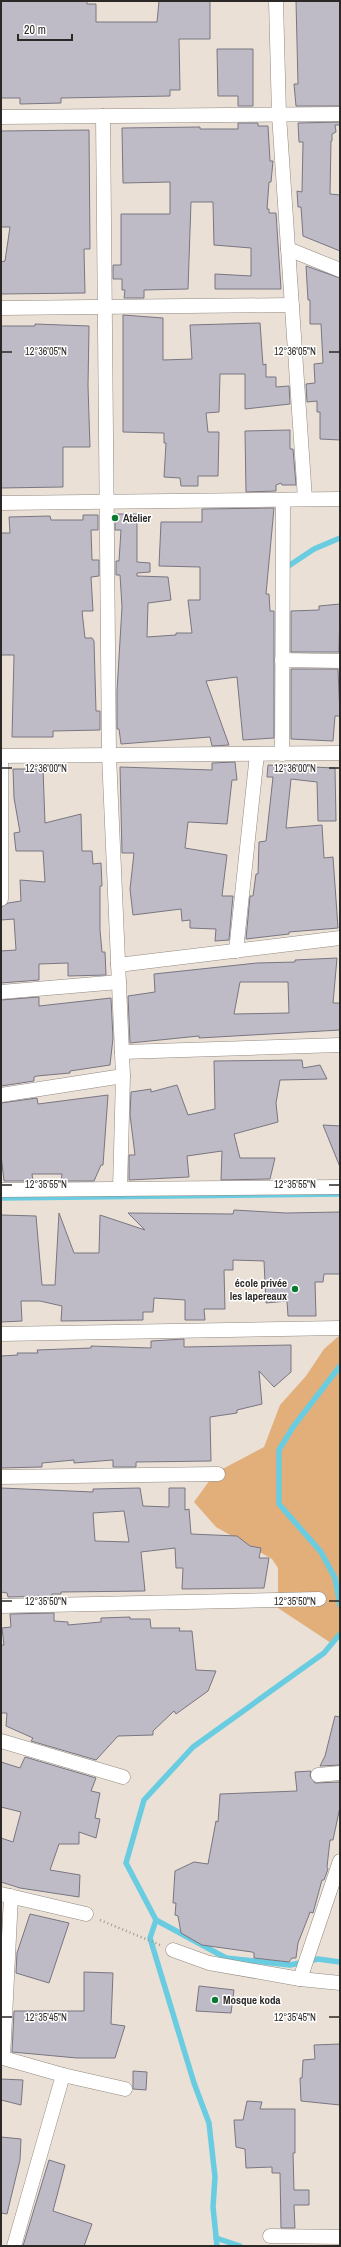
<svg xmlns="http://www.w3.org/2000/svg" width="341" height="2247" viewBox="0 0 341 2247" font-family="'Archivo Narrow',sans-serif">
<rect width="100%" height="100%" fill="#eae0d6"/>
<path fill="#e2af7a" d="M340,1335V1638L331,1643L278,1608V1568L272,1559L216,1527L194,1502L215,1473L264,1447L280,1405L306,1376L324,1349Z"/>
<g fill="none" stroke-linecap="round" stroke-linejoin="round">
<g stroke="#69cce1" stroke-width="5.5">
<path d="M287,569V567L314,549L340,538"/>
<path d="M1,1198L340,1194"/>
<path d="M340,1366L293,1427L279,1450V1504L321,1552L335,1578L340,1605"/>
<path d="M156,1920L226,1958L290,1965L318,1959L340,1962"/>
<path d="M216,2238L240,2246"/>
<path d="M217,2246L213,2207L215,2177L209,2123L194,2083L150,1938L156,1920L126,1863L144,1800L193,1747L324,1653L340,1634"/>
</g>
</g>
<g fill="#bebbc7" stroke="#797681" fill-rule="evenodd">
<path d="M1,1H87V4H96V22H157L159,1H210V39H179L180,90H170V96L61,98V103L20,104V98H1Z"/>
<path d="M296,1H340V106H296L294,84H298Z"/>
<path d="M217,49H253V106H238V96H218Z"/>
<path d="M340,122V125H335L336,132L332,134V141H331L330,194L340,195V251L303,236L301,207H298L297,191L302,192L303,142H299L298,123Z"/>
<path d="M238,123H258V126H268L270,161H273L271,182H269L267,209H269V213H276L281,289H215V274L251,276V248L214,245L213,202H191L188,289L144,290V298H124L125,290H122V279H113V265H121V214H170V182L123,183L122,128L200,127V129H238Z"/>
<path d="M89,130L90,249H84L85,293L1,294V262L5,261L10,227H1V131Z"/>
<path d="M306,266L340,278V440L320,439V412H317V401L307,402L306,384L315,383L314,364L323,363L321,324H310V300H308Z"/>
<path d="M123,315L163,318V360L192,359L190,325L260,323L263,365L266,364V377H276V387L289,386L290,404L245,409V374H220L219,412L206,413L208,432H219L218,476H198V486H181L180,478L164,477L166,443H164V433L123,432Z"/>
<path d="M35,324L89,326L88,386L90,447H63V487L1,488V326H35Z"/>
<path d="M290,430V449H293L296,485H282L281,483L276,485V491L246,492L245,431Z"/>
<path d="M274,508L266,594H269L270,611H274V738L243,740L237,677L206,681L229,745L212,746L210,737L121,744L119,729H117V691L122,607L120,575H116V561H119L121,530H115V514H137V562L150,563V572L137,573V576L168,577L171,600L148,603L147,637L176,635V633H192L188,600H200V567L159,566L161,522H202V509Z"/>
<path d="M83,515H98V530H91L92,560H99V576L91,577L93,611H82L85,638H92L94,641L96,711H100V730L53,731V737H12L14,655H1V533H10L9,517L50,516L51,520H83Z"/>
<path d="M340,604L339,652H291V611L319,610V606Z"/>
<path d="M291,669H338L340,716H335L333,741L291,739Z"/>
<path d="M235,762L237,780H232L227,824L188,822L185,848L227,855L222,896H233L229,940L215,941L216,929L190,928V920L182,921L181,909L133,915L130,889L134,853H122L120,767L212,770V763Z"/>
<path d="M268,765L335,768L336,821H318L317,782L291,779L286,828L322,825L324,858L333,857L338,928L289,932V934L246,939L250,896H253L256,874H258L259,842L266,841L273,777H267Z"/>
<path d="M13,769H43L45,823L81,814L82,851H92L93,864L101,863L102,886H100V930L102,952H105L106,975L68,976V963L39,964V980L1,983V951L16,950L14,919L1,920V907L8,903L21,901L20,880L45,882L43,851H16L14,833L20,832L14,798Z"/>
<path d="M337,958L333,1003H340V1030L199,1038V1036L130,1043L128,996L155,992L154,974L257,963L295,962V960ZM240,982H288L289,1013L234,1014Z"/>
<path d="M39,997V1006L111,998L113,1038L110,1065L70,1071V1073L37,1076L34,1077V1081L1,1086V1000Z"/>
<path d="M302,1060L303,1068L320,1065L327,1079L280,1080L276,1103L278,1122L234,1134L240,1158H275L270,1179L221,1180L222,1151L187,1156L189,1177L129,1180V1155H135L130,1115L131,1092L151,1089V1092L177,1085L188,1115L215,1109L214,1061Z"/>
<path d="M108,1095L103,1165H101L94,1181H61L62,1174H32L33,1181H4L1,1155V1103L37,1098L38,1104Z"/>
<path d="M323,1125L340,1126V1167Z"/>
<path d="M234,1210L286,1213L340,1212V1274H324L323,1282H315L316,1316H288L287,1301L266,1303L264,1261L233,1260V1270H224L225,1309H204L205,1320H185V1300L154,1298L153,1312H143V1320L61,1321L62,1306L40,1301H21L22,1321L1,1322V1215L36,1216L42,1285H55L59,1213L74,1253H99L100,1215L145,1230L128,1213L233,1214Z"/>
<path d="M184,1339V1347L291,1345V1372L274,1387L259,1371L262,1404L237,1410V1413L210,1417L211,1461L136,1462V1467H113V1460L74,1463V1460L42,1463V1467L1,1468V1356L18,1355L17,1353H38L37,1350L91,1348V1346L151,1348V1341Z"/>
<path d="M1,1488L93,1492V1489L140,1488L143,1506L169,1507V1488H185V1510L189,1509L191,1534L237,1536L250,1546L261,1548L259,1558H269L264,1588L182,1589L183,1568H176L175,1548L141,1552L145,1591L61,1592V1594H52V1596L8,1597L7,1593L1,1592ZM124,1511L129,1542L95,1541L93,1513Z"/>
<path d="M54,1613V1621L68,1622V1625L101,1622V1618L130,1617V1619H150L151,1628H180L179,1631H192L196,1670L216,1671L208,1691L176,1714L174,1711L153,1731V1735L118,1736L96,1760L31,1741L33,1738L6,1726L7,1713H1V1645H4L2,1628L11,1627L10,1614Z"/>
<path d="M335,1716L340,1717V1765L320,1766L325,1756Z"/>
<path d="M25,1757L96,1778L91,1791L100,1793L95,1818L100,1819L96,1838L79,1832V1844H59L50,1870L80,1875L79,1897L20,1888L1,1882V1838L13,1842L21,1812L1,1807V1762L20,1768Z"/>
<path d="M311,1771L310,1776L315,1783L340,1782V1807L333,1840H330L327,1867L328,1869L324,1880H322L313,1913L310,1912L309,1915L298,1943L296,1958H292L289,1962L254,1958V1953L252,1952L202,1945L181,1933L178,1916L175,1915L176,1903H173L175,1871L194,1862L208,1864L216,1821L218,1822L220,1794L297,1791L295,1772Z"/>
<path d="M30,1914L69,1923L49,1983L16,1973L17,1953Z"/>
<path d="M84,1972L113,1973L111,2024L125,2026L115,2058H77L12,2052L14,2011H84Z"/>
<path d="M199,1986L234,1990L231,2013L196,2011Z"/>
<path d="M340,2044V2105L301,2101L300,2078H302L303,2060L315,2059L314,2045Z"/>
<path d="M133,2071L147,2072L146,2090L133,2089Z"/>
<path d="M1,2079L23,2080L21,2105L1,2100Z"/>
<path d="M247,2101L262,2102L260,2109H295V2153H293L294,2190H309V2205H294L295,2228H281L280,2173H272V2167L246,2168L245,2149L236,2147L234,2120H243Z"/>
<path d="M1,2137L21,2139L20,2160L7,2214L1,2213Z"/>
<path d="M49,2160L65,2165L53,2211L92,2224L84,2246H23Z"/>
</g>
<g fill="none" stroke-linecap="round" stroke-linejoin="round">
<defs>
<g id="minor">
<path d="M276,1L279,115L305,499"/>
<path d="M103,116L109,755L123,1076L120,1189"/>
<path d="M1,117L340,114"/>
<path d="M288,249L340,270"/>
<path d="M1,308L292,305"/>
<path d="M1,503L340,499"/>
<path d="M282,660L340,661"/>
<path d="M282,754L283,500"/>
<path d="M1,756L340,753"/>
<path d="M1,899V756"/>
<path d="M236,951L257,754"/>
<path d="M118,965L340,938"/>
<path d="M1,992L119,982"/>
<path d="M122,1052L340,1045"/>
<path d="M1,1095L123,1076"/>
<path d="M1,1190L340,1187"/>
<path d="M1,1334L340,1328"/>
<path d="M1,1477L218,1474"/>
<path d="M1,1606L319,1599"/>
<path d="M1,1741L123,1777"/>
<path d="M318,1775L340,1773"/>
<path d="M1,1894L86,1914"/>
<path d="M11,1896L3,2058L63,2075L125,2089"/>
<path d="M173,1950L209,1963L300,1979L340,1983"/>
<path d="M300,1979L340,1861"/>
<path d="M270,2236L340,2237"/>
<path d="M14,2246L63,2075"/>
</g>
</defs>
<use href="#minor" stroke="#928980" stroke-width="15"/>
<path stroke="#a09891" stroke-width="2.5" stroke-dasharray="1 3" stroke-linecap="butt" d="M100,1920L160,1945"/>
<use href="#minor" stroke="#fff" stroke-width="14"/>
</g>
<path fill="none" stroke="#2c2825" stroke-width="1.5" d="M2,352H12M329,352H339M2,768H12M329,768H339M2,1185H12M329,1185H339M2,1601H12M329,1601H339M2,2017H12M329,2017H339"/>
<g fill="#0a7a30" stroke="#fff" stroke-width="1.5">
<circle cx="115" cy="518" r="4"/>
<circle cx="295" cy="1289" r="4"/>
<circle cx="215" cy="2000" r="4"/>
</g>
<g text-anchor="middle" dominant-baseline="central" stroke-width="3" stroke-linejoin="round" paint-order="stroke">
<g font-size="11" font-weight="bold" fill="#2c2825" stroke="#fff" text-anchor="start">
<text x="123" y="518">Atelier</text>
<text x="287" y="1283" text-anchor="end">école privée<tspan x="287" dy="13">les lapereaux</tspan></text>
<text x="223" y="2000">Mosque koda</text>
</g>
</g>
<g font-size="10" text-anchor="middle" fill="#2c2825" stroke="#fff" stroke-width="3" stroke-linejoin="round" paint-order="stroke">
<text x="46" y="355">12°36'05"N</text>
<text x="295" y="355">12°36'05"N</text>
<text x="46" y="772">12°36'00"N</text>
<text x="295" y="772">12°36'00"N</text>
<text x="46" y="1188">12°35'55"N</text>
<text x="295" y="1188">12°35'55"N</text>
<text x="46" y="1605">12°35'50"N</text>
<text x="295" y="1605">12°35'50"N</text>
<text x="46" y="2021">12°35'45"N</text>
<text x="295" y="2021">12°35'45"N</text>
</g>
<rect width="341" height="2247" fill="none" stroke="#2c2825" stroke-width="4"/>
<path d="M18 34v6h54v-6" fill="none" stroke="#2c2825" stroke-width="2"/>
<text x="24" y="34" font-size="12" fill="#2c2825" stroke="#ffffff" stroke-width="3" paint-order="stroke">20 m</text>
</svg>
